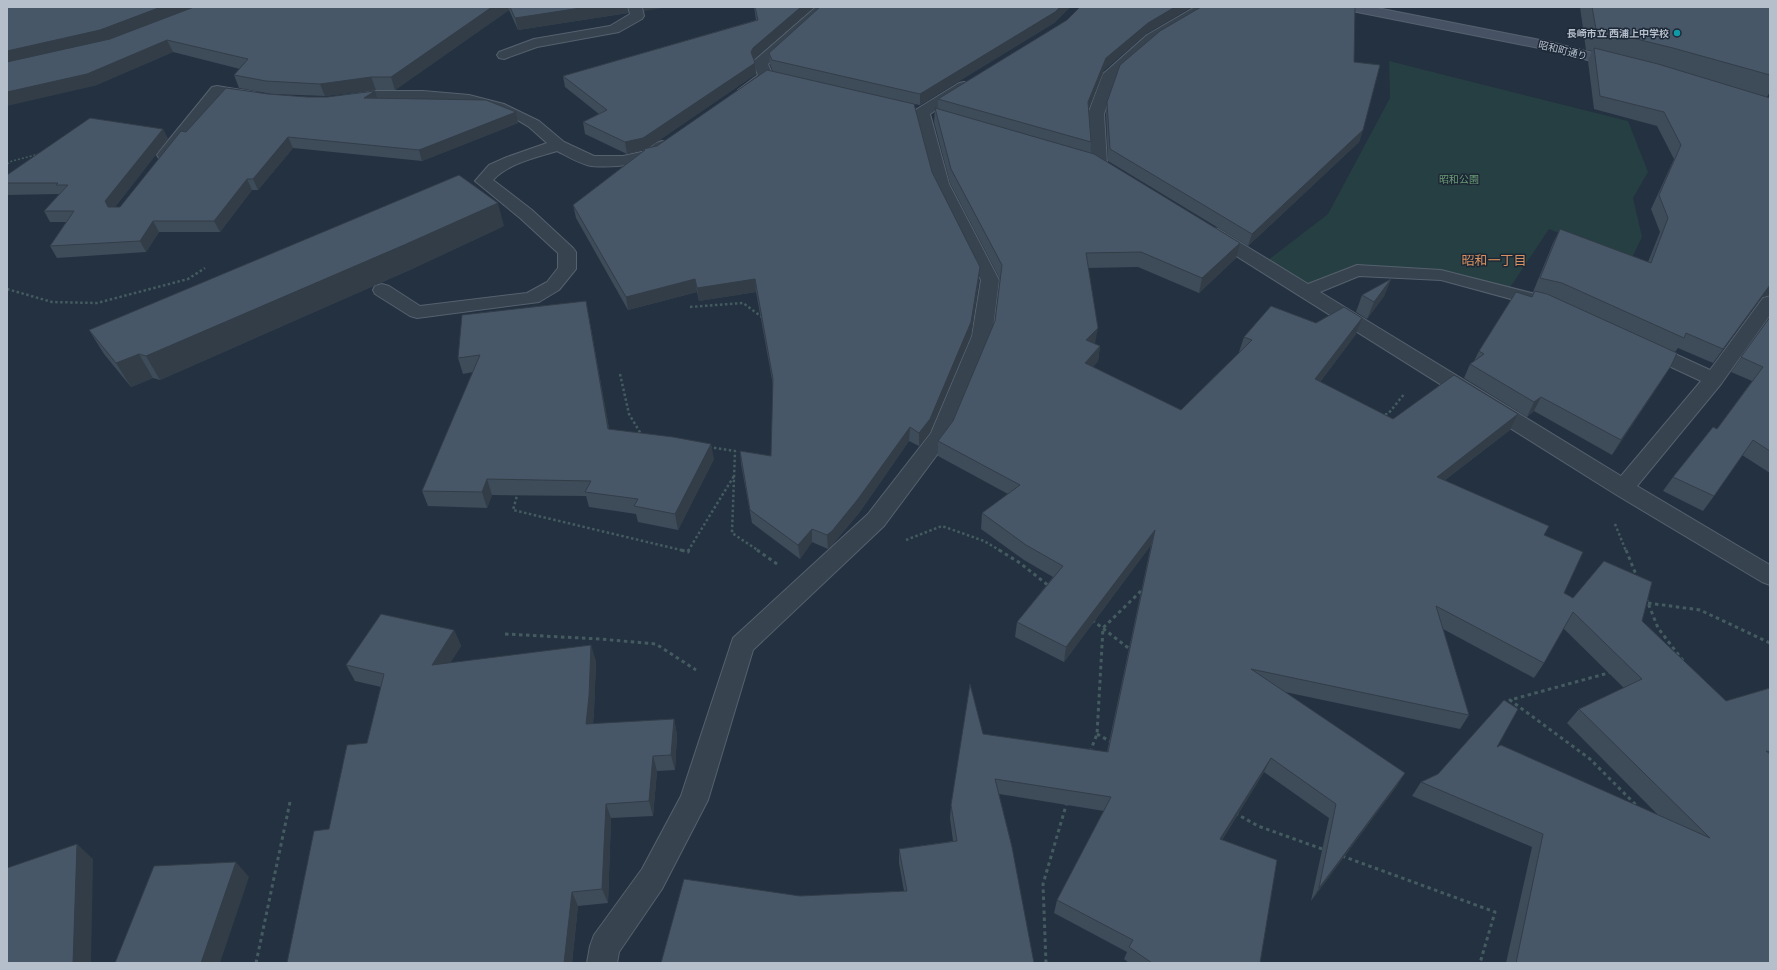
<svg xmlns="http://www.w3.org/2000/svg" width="1777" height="970" viewBox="0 0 1777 970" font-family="'Public Sans','Noto Sans JP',sans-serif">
<rect width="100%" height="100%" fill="#243141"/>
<path fill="#263f42" d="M1389,61L1628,121L1648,172L1633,198L1642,237L1630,262L1549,229L1507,292L1441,275L1357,270L1307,291L1263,264L1328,214L1390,98Z"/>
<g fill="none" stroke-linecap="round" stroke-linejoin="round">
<defs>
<g id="street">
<path d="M628,7H642L644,16L642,19L619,32L537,47L504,59L499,58L497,55L499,52L534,39L610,26L630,14Z"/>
<path d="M816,7H831L768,64L773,76L771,79C762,85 752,96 740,93L738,90L758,75L753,63L755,60Z"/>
<path d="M1195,7H1211L1209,10L1157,41L1117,76L1104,114L1107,164L1105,167L1099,169L1093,167L1091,164L1088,114L1103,74L1147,35Z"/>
<path d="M964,82L969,83L971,86L969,89L930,114L949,184L999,280L992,336L951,436L884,526L753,650L708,800L662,889L619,952L617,963H587L590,946L594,935L642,869L681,796L733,638L868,514L931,433L972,336L981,280L933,184L914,112L917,109L959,83Z"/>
<path d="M217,86L253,92L258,93L260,96L258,99L253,100L221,95L171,158L165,160L159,158L157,155L159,152L212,87Z"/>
<path d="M376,91H423L469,95L504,104L539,121L564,142L594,156H623L646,151L656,143L662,141L668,143L670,146C657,165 613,168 591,166C580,164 567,156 557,151C535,158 509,163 493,180L532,210L573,248L576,252V269L559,290L539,302L417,318L410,316L375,294L373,290L375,286L382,284L389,286L420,306L527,293L547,282L558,268V253L520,218L475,181L489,165L507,157L547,143C541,138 535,132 529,127C485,98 431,99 381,99C368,99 354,105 342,102L340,99L342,96Z"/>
<path d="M1212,228L1218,229L1308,284L1357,265L1441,270L1551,298L1553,302L1551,306L1544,308L1441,280L1359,276L1320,292L1621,476L1701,381L1639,352L1636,348L1639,344L1646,342L1653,344L1710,370L1763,298L1770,296V315L1721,384L1637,486L1770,565V585L1762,582L1615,494L1206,237L1203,233L1206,229Z"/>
</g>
<path id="secondary" d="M1345,7H1372L1550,42L1624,61L1626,64L1624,67L1619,68L1549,50L1352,11L1347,10Z"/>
</defs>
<use href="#street" stroke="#56616e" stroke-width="2"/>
<use href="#secondary" stroke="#56616e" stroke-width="2"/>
<path stroke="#445c5f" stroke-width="1.5" stroke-dasharray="2 2" stroke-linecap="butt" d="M7,164L12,161L39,154"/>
<g stroke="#445c5f" stroke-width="2.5" stroke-dasharray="2.5 2.5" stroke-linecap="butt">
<path d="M7,289L52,302L97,303L188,279L205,268"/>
<path d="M690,307L743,303L763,318"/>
<path d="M620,374L629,414L641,434"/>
<path d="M1380,415L1388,414L1405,393"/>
<path d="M709,447L735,451L732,533L759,551"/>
<path d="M518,492L513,510L685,551"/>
<path d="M1615,524L1626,551"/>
<path d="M906,540L942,526L984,541L1001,551"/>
<path d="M688,551L734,476"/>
</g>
<g stroke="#445c5f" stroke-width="3" stroke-dasharray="3.5 3.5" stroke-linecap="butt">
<path d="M681,550L688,552L689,550"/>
<path d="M757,550L777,564"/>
<path d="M999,550L1020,563L1049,586"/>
<path d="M1626,550L1637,577"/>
<path d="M1646,598L1658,628L1684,662"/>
<path d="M1648,603L1700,610L1770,643"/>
<path d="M1092,620L1131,650"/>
<path d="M505,634L600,639L656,644L696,670"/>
<path d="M1612,672L1510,700L1590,759L1639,808"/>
<path d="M1097,734L1113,743"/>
<path d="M1090,752L1097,734L1103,628L1143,589"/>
<path d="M1235,813L1258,826L1325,850"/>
<path d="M1342,856L1495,912L1480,963"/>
<path d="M256,963L290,802"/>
<path d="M1046,963L1043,884L1067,802"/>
</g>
<use href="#street" fill="#384350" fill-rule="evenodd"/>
<use href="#secondary" fill="#465264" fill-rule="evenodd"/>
</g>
<g fill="#3e4b59" fill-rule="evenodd">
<path d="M7,7H627L628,13L518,30L509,10L395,90H376L325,96L271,94L239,88L234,75L240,69L173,52L94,86Z"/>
<path d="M754,7H814L754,59L755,63L756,74L648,148L657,146L773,72L770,64L769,53L820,7H1070L1054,23L920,105L914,104L932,172L979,280L971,336L930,432L919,446L909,441L859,513L832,545L828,549L812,542L800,559L752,523L741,464L740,451L771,456L773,385L756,292L699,301L697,292L628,310L576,218L573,205L643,151V150L627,154L585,134L583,122L599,114L565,87L563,76L756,20Z"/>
<path d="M1580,7H1770V92L1767,97L1770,98V295L1762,297L1713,363L1678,348L1675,352L1662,380L1612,455L1534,411L1527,417L1464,378L1470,364L1474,361L1479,351L1532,297L1534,292H1533L1553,243L1560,229L1648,262L1660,232L1651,209L1674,159L1657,126L1594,109L1588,61L1592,51L1586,50ZM1553,297L1555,298L1675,352Z"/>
<path d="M1067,20L1146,34L1104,70L1089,108L1091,142L1090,153L1236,258L1199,293L1138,267L1088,268L1095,344L1100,346L1098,361L1093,367L1181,410L1240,352H1239L1244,337L1316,323L1356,334L1320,382L1393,419L1518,414L1510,430L1445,480L1544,535L1564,593L1573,598L1642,621L1726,701L1770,688V963H1506L1532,847L1412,796L1421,782L1497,747L1659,816L1567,723L1579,709L1624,688L1563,628L1544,663L1534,678L1443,629L1469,715L1460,729L1285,692L1405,773L1396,787L1311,901L1329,818L1264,772L1222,840L1260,963H1129L1124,959L1127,952L1054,913L1057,900L1104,811L999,794L1034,963L800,896L904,891L899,863V849L953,841L950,818L951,805L983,734L1107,752L1151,545L1064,662L1015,637L1017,622L1053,577L1024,560L981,529L982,513L1008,494L938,456V441L953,421L995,321L1000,279L950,183L934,122L935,108L938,109V99Z"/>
<path d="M1354,62L1363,130L1359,142L1248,246L1108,161L1106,114L1107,102Z"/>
<path d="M268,94L307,97L377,98L516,112L518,123L422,161L293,148L258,190H252L220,232H159L146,252L57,258L50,246L66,222H50L44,211L59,194L7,195V175L163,129L168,139L115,207H120L186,132Z"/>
<path d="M504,226L412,269L160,380L153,378L131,387L104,354L89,330Z"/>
<path d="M1391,279L1384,296L1367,319L1356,312L1362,295Z"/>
<path d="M589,317L609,429L714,459L678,530L638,522L636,514L589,507L586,496L492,495L487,508L428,506L422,491L473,372L463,374L458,358Z"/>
<path d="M1770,317V473L1742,455L1714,496L1703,511L1663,491L1673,477L1717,429L1752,381L1731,372Z"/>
<path d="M454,630L461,646L450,663L596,661L594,711L593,724L674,719L677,735L675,770L657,771L653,816L611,818L608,903L578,906L572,963H287L329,829L367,743L381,687L355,681L346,665Z"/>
</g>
<g fill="#323d48">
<path d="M161,7H198L107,43L7,65V51Z"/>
<path d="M492,7H508L509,10L395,90L391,77Z"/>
<path d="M587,7H627L628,13L518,30L515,18Z"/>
<path d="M644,7H669L644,11Z"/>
<path d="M801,7H814L754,59L751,52L753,48Z"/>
<path d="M1060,7H1070L1054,23L920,105V94Z"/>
<path d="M1175,7H1192L1146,34L1104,70L1087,113L1088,102L1106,58L1148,23Z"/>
<path d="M167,40L173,52L94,86L7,106V92Z"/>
<path d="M755,63L756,74L645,150L643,149V150L627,154L625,142Z"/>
<path d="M371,77L376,90L325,96L320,84Z"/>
<path d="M375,91L378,101L364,98Z"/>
<path d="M516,112L518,123L422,161L419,150Z"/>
<path d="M163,129L168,139L111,212L108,207L105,201Z"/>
<path d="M1363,130L1359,142L1248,246L1252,234Z"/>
<path d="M288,137L293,148L258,190L253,179Z"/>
<path d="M247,179L252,190L220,232L214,221Z"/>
<path d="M498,203L504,226L412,269L160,380L146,356Z"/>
<path d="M153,221L159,232L146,252L140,241Z"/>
<path d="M1240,243L1236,258L1199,293L1202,278Z"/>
<path d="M980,267L979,280L971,336L930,432L919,446V433Z"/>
<path d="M695,279L697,292L628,310L626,297Z"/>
<path d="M755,279L756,292L699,301L697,288Z"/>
<path d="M1391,279L1384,296L1367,319L1374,302Z"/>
<path d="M1770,285V295L1762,297L1713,363L1723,349Z"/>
<path d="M586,301L589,317L612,445L608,429Z"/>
<path d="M1362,318L1356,334L1310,395L1315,379Z"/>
<path d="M1098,328L1095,344L1086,340Z"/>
<path d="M1100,346L1098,361L1082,379L1085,363Z"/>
<path d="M139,354L153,378L131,387L116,363Z"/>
<path d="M1671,366L1662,380L1612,455L1621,440Z"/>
<path d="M1541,397L1534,411L1527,417L1534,402Z"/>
<path d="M1518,414L1510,430L1429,492L1437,477Z"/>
<path d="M910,427L909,441L859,513L832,545L828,549L827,535Z"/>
<path d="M711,444L714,459L678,530L675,514Z"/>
<path d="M487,479L492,495L487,508L482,492Z"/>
<path d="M812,529V542L800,559L798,545Z"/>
<path d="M1155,530L1151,545L1064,662L1066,647Z"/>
<path d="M454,630L461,646L439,681L432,665Z"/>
<path d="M591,645L596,661L594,711L591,739L586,724Z"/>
<path d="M674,719L677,735L675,770L671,755Z"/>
<path d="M653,756L657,771L653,816L649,801Z"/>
<path d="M1271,758L1264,772L1214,852L1220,839Z"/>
<path d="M1405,773L1396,787L1311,901L1319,888Z"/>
<path d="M606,804L611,818L608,903L602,889Z"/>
<path d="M77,844L93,859L91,963H73Z"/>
<path d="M236,862L249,877L220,963H201Z"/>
<path d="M572,892L578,906L572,963H564Z"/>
</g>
<g fill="#485767" stroke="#323d48">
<path d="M7,7H161L100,30L7,51Z"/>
<path d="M194,7H492L391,77H371L320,84L266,81L234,75L248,59L167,40L87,74L7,92V62L110,39Z"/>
<path d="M510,7H587L515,18Z"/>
<path d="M755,7H801L753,48L751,52L755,63L643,138L625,142L583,122L607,110L563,76L758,20Z"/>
<path d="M820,7H1060L1055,12L920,94L772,60L769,53Z"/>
<path d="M1080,7H1175L1148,23L1106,58L1088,102L1091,142L938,99L1067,20Z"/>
<path d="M1201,7H1355L1354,62L1380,65L1363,130L1252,234L1110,149L1107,102L1120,65L1160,31Z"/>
<path d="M1592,7H1770V75L1673,48L1596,29Z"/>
<path d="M1594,48L1658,64L1770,98V285L1723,349L1686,333L1684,338L1562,283L1540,278L1560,229L1651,263L1668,218L1659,195L1681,145L1664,112L1600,96Z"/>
<path d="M767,70L914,104L932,172L980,267L971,322L930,419L919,433L910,427L858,499L832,531L827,535L812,529L798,545L750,510L740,451L771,456L773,379L755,279L697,288L695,279L626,297L573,205L645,150L643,149L657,146Z"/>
<path d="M226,88L268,94L307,97H327L375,91L364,98L486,100L516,112L419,150L288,137L253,179H247L214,221H153L140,241L50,246L74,211H44L68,185H56L58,183H7V175L90,118L163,129L105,201L108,207H120L181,131L186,132Z"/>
<path d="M935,108L1094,154L1240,243L1202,278L1141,252L1086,253L1098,328L1086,340L1100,346L1085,363L1181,410L1252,340L1244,337L1271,306L1316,323L1344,307L1362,318L1315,379L1393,419L1454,375L1518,414L1437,477L1549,526L1544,535L1583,552L1564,593L1573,598L1604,561L1652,582L1642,621L1726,701L1770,688V752L1766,751L1770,754V963H1516L1543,834L1421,782L1438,774L1504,700L1518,709L1497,747L1501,745L1710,838L1579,709L1642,679L1573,612L1544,663L1436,606L1469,715L1251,669L1405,773L1319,888L1336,804L1271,758L1220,839L1277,860L1260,963H1152L1129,947L1133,940L1057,900L1111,797L995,779L1012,847L1034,963H661L684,879L800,896L907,891L899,849L957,841L951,805L970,684L983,734L1108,752L1155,530L1066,647L1017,622L1063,566L1026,545L982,513L1020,485L938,441L953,421L995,321L1002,265L951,169Z"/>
<path d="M459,175L498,203L404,245L146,356L139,354L116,363L89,330Z"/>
<path d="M1391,279L1374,302L1362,295Z"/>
<path d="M1535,291L1547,294L1677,353L1671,366L1621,440L1541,397L1534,402L1470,364L1484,354L1479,351L1516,292L1532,297Z"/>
<path d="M586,301L608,429L673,437L711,444L675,514L634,506L638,499L585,492L591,481L487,479L482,492L422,491L480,355L458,358L462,315Z"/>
<path d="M1770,317V451L1753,440L1714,496L1673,477L1713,427L1717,429L1763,367L1741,357Z"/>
<path d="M381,614L454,630L432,665L591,645L589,696L586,724L674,719L671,755L653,756L649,801L606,804L602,889L572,892L564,963H287L314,831L329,829L347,745L367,743L384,674L346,665Z"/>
<path d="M77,844L73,963H7V868Z"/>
<path d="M236,862L201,963H115L154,866Z"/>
</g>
<circle fill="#0f9aa8" stroke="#1d2836" stroke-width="1.5" cx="1677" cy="33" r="4"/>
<g text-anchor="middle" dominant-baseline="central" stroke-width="3" stroke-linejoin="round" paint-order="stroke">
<g font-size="10" font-weight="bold" fill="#b5becb" stroke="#1d2836" text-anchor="end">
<text x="1669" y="33">長崎市立 西浦上中学校</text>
</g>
<g font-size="10" fill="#b5becb" stroke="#1d2836">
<text transform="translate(1563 50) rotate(14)">昭和町通り</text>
</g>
<g font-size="10" fill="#6b9d75" stroke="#1d2836">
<text x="1459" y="179">昭和公園</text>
</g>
<g font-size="13" fill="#d99261" stroke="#1d2836">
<text x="1494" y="260">昭和一丁目</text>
</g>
</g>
<rect width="1777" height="970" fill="none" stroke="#b5becb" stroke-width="16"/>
</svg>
